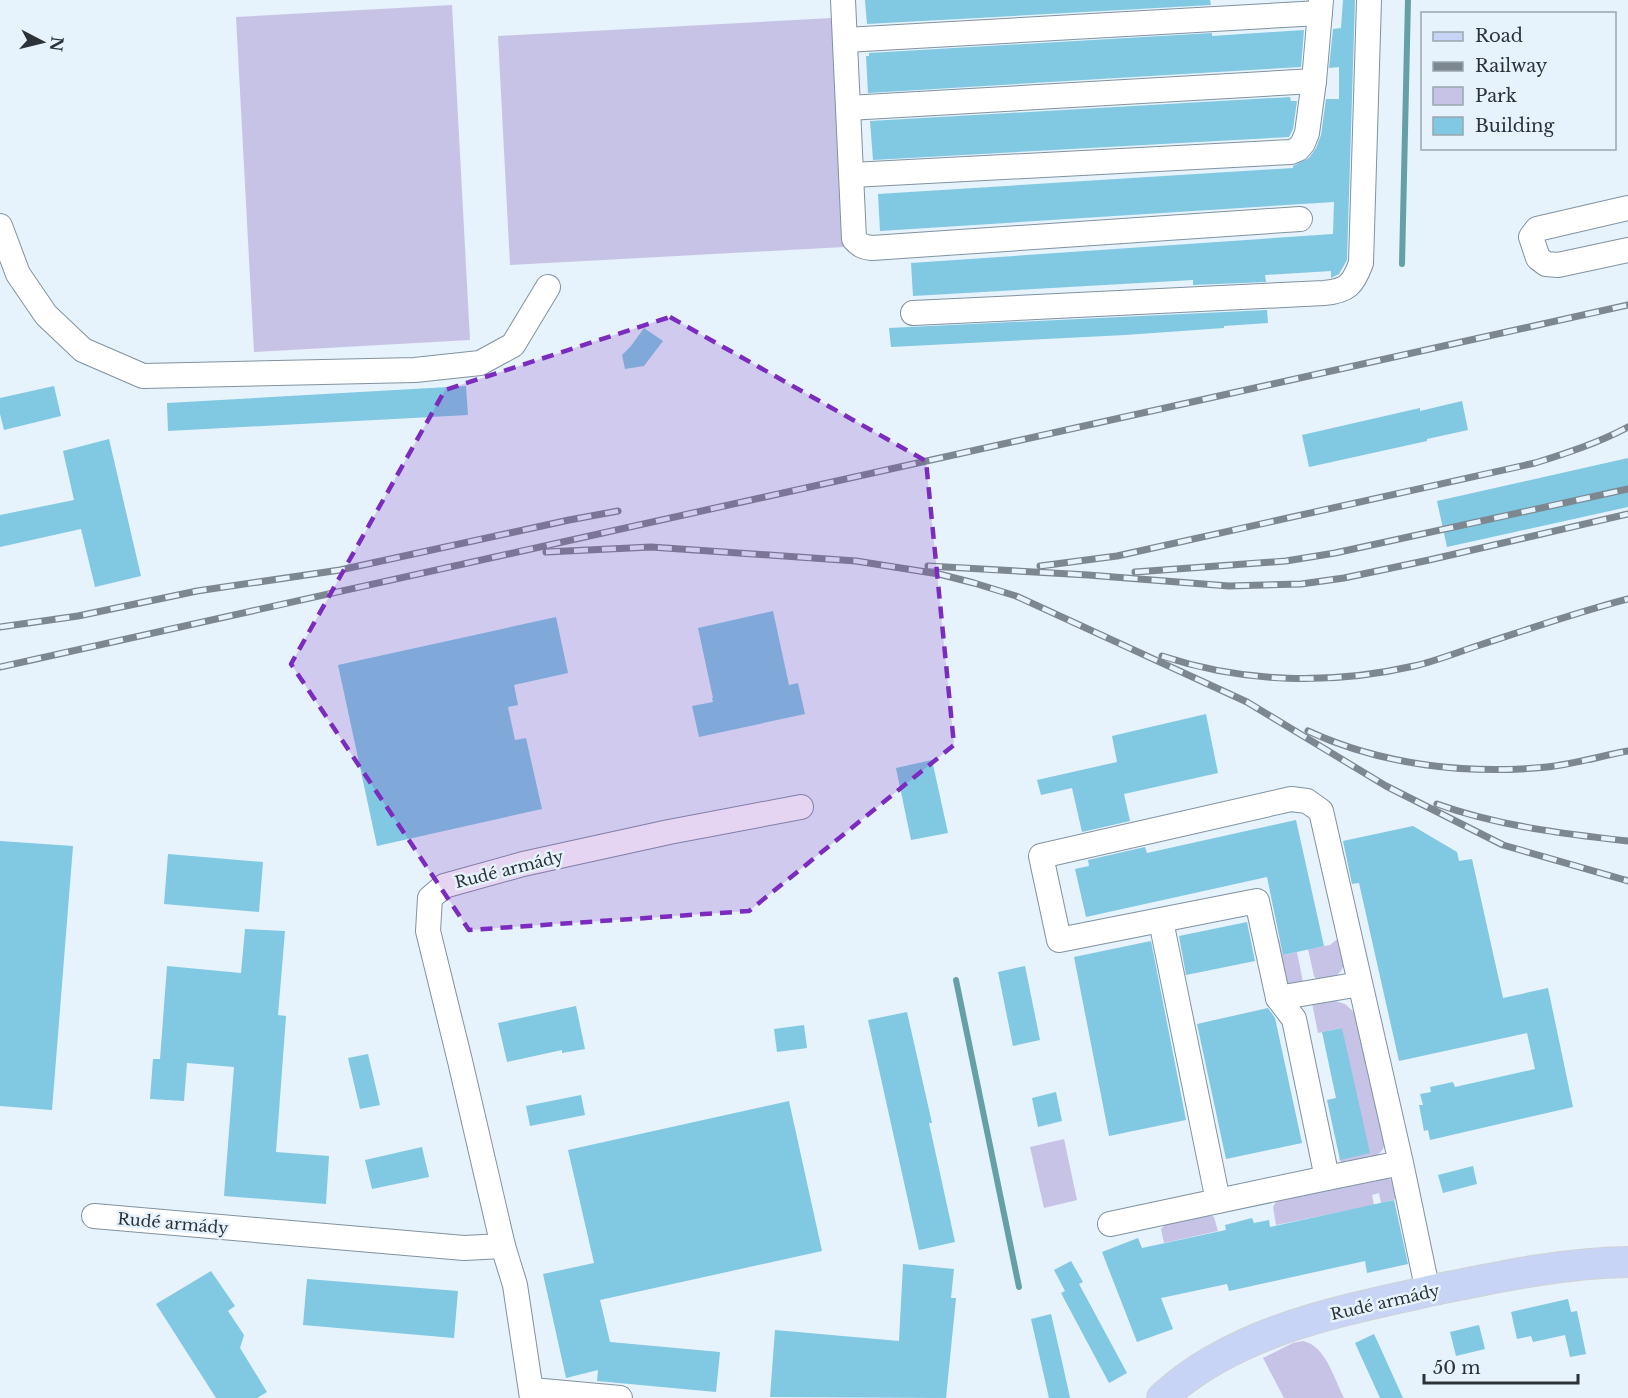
<svg xmlns="http://www.w3.org/2000/svg" width="1628" height="1398" viewBox="0 0 1628 1398" font-family="'Libre Baskerville',serif">
<rect width="100%" height="100%" fill="#e6f2fc"/>
<g fill="#c7c3e6">
<path d="M452,5L470,340L254,352L236,17Z"/>
<path d="M832,18L844,247L510,265L498,36Z"/>
<path d="M1345,938C1346,963 1347,980 1316,979L1314,976L1308,949L1330,945L1336,940Z"/>
<path d="M1279,939L1283,955L1297,952L1303,982L1287,984L1275,940Z"/>
<path d="M1332,1000L1345,1004L1357,1015L1385,1143C1381,1162 1358,1160 1342,1163L1339,1159L1368,1153L1341,1028L1318,1033L1312,1003Z"/>
<path d="M1064,1139L1077,1200L1044,1208L1030,1147Z"/>
<path d="M1387,1178L1395,1182L1400,1198L1381,1203L1379,1193L1372,1195L1374,1205L1276,1225L1273,1207L1277,1200Z"/>
<path d="M1208,1214L1214,1217L1218,1231L1164,1243L1161,1229L1166,1224Z"/>
<path d="M1303,1341C1326,1346 1334,1379 1344,1398H1284L1263,1358L1293,1343Z"/>
</g>
<g fill="none" stroke-linecap="round" stroke-linejoin="round">
<g stroke="#64a0a5" stroke-width="6">
<path d="M1402,264L1408,0"/>
<path d="M956,980L1019,1287"/>
</g>
</g>
<g fill="#81c8e2">
<path d="M865,0H1210L1211,5L867,24Z"/>
<path d="M1343,0H1355L1347,260L1339,274L1331,278V271L1265,275L1266,282L1193,285V280L913,296L911,263L1333,234L1334,202L880,231L878,194L1293,168V166L1309,158L1316,148L1321,135L1326,99H1339V67L1329,68L1333,29L1341,28Z"/>
<path d="M1304,30L1301,67L868,93L866,56H869V53L1212,33V36Z"/>
<path d="M1290,97L1291,101H1297L1293,129L1289,137L873,160L870,121Z"/>
<path d="M1267,310L1268,323L1224,326V328L1125,335L891,347L889,328Z"/>
<path d="M644,328L663,341L644,366L625,369L622,355L631,346Z"/>
<path d="M54,386L61,416L4,430L0,414V398Z"/>
<path d="M466,386L468,415L168,431L167,403Z"/>
<path d="M1462,401L1468,430L1427,439V441L1309,467L1302,435L1420,408V411Z"/>
<path d="M109,439L141,576L95,587L81,529L0,547V515L74,500L63,451Z"/>
<path d="M1628,458V507L1447,547L1437,501Z"/>
<path d="M773,611L789,685L798,683L805,714L699,737L692,706L713,702L712,698H713L698,628Z"/>
<path d="M556,617L568,673L514,685L518,705L508,707L515,740L526,738L542,809L377,846L338,665Z"/>
<path d="M1206,714L1218,773L1124,794L1130,821L1082,832L1072,788L1041,795L1037,780L1117,762L1112,736Z"/>
<path d="M932,760L948,833L911,840L896,768Z"/>
<path d="M1296,820L1324,946L1283,955L1267,877L1086,917L1075,869L1089,866L1088,860L1145,847L1147,853Z"/>
<path d="M1413,826L1457,852L1459,861L1472,859L1503,998L1548,988L1573,1107L1430,1140L1428,1130L1424,1131L1419,1105H1423L1420,1094L1431,1092L1430,1087L1453,1082L1455,1087L1535,1069L1527,1033L1399,1061L1359,883L1352,884L1343,841Z"/>
<path d="M0,841L73,846L52,1110L0,1106Z"/>
<path d="M168,854L263,862L259,912L164,904Z"/>
<path d="M1247,922L1255,961L1186,975L1179,936Z"/>
<path d="M245,929L285,931L278,1015L286,1016L276,1152L329,1156L326,1204L224,1196L234,1067L187,1063L184,1101L150,1099L153,1059H160L167,966L241,973Z"/>
<path d="M1151,941L1186,1120L1109,1136L1074,957Z"/>
<path d="M1025,966L1040,1040L1013,1046L998,972Z"/>
<path d="M576,1006L585,1049L562,1053V1050L507,1062L498,1023Z"/>
<path d="M1268,1008L1275,1018L1302,1143L1226,1159L1197,1024Z"/>
<path d="M907,1012L932,1123H929L955,1242L919,1250L868,1020Z"/>
<path d="M804,1025L807,1048L777,1052L774,1029Z"/>
<path d="M1342,1028L1370,1153L1340,1160L1327,1100L1336,1098L1322,1032Z"/>
<path d="M368,1054L380,1105L360,1109L348,1058Z"/>
<path d="M1056,1092L1062,1121L1038,1127L1032,1098Z"/>
<path d="M581,1095L585,1115L530,1126L526,1106Z"/>
<path d="M789,1101L822,1251L600,1300L610,1342L720,1352L716,1392L597,1381L598,1370L566,1378L543,1274L594,1263L568,1150Z"/>
<path d="M422,1147L429,1177L372,1189L365,1160Z"/>
<path d="M1473,1166L1477,1184L1443,1193L1438,1175Z"/>
<path d="M1394,1200L1408,1264L1367,1273L1365,1261L1229,1291L1227,1284L1161,1298L1173,1329L1137,1342L1102,1252L1138,1238L1142,1248L1226,1230L1225,1225L1252,1218L1254,1223L1269,1220L1270,1227Z"/>
<path d="M1071,1261L1083,1282L1079,1284L1127,1373L1109,1383L1061,1293L1065,1291L1054,1270Z"/>
<path d="M903,1264L954,1269L951,1298H956L946,1398L770,1397L775,1330L899,1341Z"/>
<path d="M211,1271L235,1306L228,1311L244,1335L240,1348L267,1392L257,1398H216L156,1304Z"/>
<path d="M307,1279L458,1291L454,1338L303,1325Z"/>
<path d="M1568,1299L1571,1312L1577,1311L1586,1354L1570,1357L1565,1335L1533,1342L1531,1336L1517,1339L1511,1312Z"/>
<path d="M1051,1314L1063,1366L1070,1398H1049L1031,1319Z"/>
<path d="M1479,1325L1485,1349L1456,1356L1450,1332Z"/>
<path d="M1374,1334L1380,1347L1403,1398H1380L1355,1343Z"/>
</g>
<g fill="none" stroke-linecap="round" stroke-linejoin="round">
<defs>
<g id="minor">
<path d="M843,0L854,239C860,246 864,247 872,248L1300,219"/>
<path d="M845,40L1320,13"/>
<path d="M848,108L1314,81"/>
<path d="M852,175L1291,152L1298,149L1303,143L1307,133L1314,81L1321,0"/>
<path d="M1628,208L1537,229L1531,237L1538,258L1546,264L1558,265L1628,250"/>
<path d="M0,226L18,274L46,315L83,350L143,376L415,370L480,363L513,345L548,287"/>
<path d="M913,313L1324,293C1347,291 1353,285 1361,263L1369,0"/>
<path d="M1161,921L1218,1201L1327,1178"/>
<path d="M1278,998L1360,984"/>
<path d="M1401,1163L1327,1178L1294,1019L1278,998L1257,901L1059,940L1041,856L1291,799L1307,801L1321,811L1401,1163L1428,1292"/>
<path d="M94,1216L464,1248L503,1246"/>
<path d="M1110,1224L1218,1201"/>
<path d="M532,1390L620,1398"/>
<path d="M532,1398L515,1285L503,1246L460,1061L428,931L430,898L444,886L523,864L669,832L801,807"/>
</g>
<path id="major" d="M1162,1398C1235,1330 1340,1311 1434,1290C1498,1277 1562,1263 1628,1262"/>
</defs>
<use href="#minor" stroke="#8092a1" stroke-width="26"/>
<use href="#major" stroke="#d0d2d3" stroke-width="32"/>
<use href="#minor" stroke="#fff" stroke-width="24"/>
<use href="#major" stroke="#c7d4f5" stroke-width="30"/>
<defs>
<g id="rail">
<path d="M546,552L651,547L856,561L939,574L974,583L1016,596L1247,702L1386,786L1503,845L1628,881"/>
<path d="M928,566L1088,575L1229,586L1301,584L1344,578L1429,560L1628,514"/>
<path d="M1040,566L1117,556L1535,463C1567,453 1598,443 1628,427"/>
<path d="M1135,572L1286,561L1335,553L1628,489"/>
<path d="M0,627L78,616L197,591L340,570L569,520L618,511"/>
<path d="M1162,656C1244,683 1331,685 1414,666C1436,661 1458,652 1480,645C1529,629 1578,612 1628,599"/>
<path d="M0,667L1628,305"/>
<path d="M1308,731C1382,765 1466,775 1547,767C1574,764 1601,756 1628,751"/>
<path d="M1437,804C1498,826 1564,834 1628,841"/>
</g>
</defs>
<use href="#rail" stroke="#7d878f" stroke-width="7"/>
<use href="#rail" stroke="#e6f2fc" stroke-width="4.5" stroke-dasharray="14" stroke-linecap="butt"/>
</g>
<path fill="#7b2cbf" fill-opacity="0.2" stroke="#7b2cbf" stroke-width="4.5" stroke-dasharray="12 8" stroke-linejoin="round" d="M670,317L926,461L954,745L749,911L469,930L291,664L445,390Z"/>
<g text-anchor="middle" dominant-baseline="central" stroke-width="5" stroke-linejoin="round" paint-order="stroke">
<g font-size="16" fill="#2b3339" stroke="#e6f2fc">
<text transform="translate(509 869) rotate(-14)">Rudé armády</text>
<text transform="translate(173 1223) rotate(5)">Rudé armády</text>
<text transform="translate(1385 1302) rotate(-13)">Rudé armády</text>
</g>
</g>
<rect x="1421" y="12" width="195" height="138" fill="#e6f2fc" stroke="#9ba6ae" stroke-width="1.5"/>
<rect x="1433" y="32" width="30" height="9" fill="#c7d4f5" stroke="#9ba6ae" stroke-width="1.5"/>
<text x="1475" y="42" font-size="18" fill="#2b3339">Road</text>
<rect x="1433" y="62" width="30" height="9" fill="#7d878f" stroke="#9ba6ae" stroke-width="1.5"/>
<text x="1475" y="72" font-size="18" fill="#2b3339">Railway</text>
<rect x="1433" y="87" width="30" height="18" fill="#c7c3e6" stroke="#9ba6ae" stroke-width="1.5"/>
<text x="1475" y="102" font-size="18" fill="#2b3339">Park</text>
<rect x="1433" y="117" width="30" height="18" fill="#81c8e2" stroke="#9ba6ae" stroke-width="1.5"/>
<text x="1475" y="132" font-size="18" fill="#2b3339">Building</text>
<g transform="translate(42 42) rotate(97)" stroke="#e6f2fc" stroke-width="4.5" paint-order="stroke">
<path d="M0-4.5L10 22L0 15L-10 22Z" fill="#2b3339"/>
<text y="-9" font-size="16" font-weight="bold" text-anchor="middle" fill="#2b3339">N</text>
</g>
<path d="M1424 1374v9h154v-9" fill="none" stroke="#2b3339" stroke-width="3"/>
<text x="1433" y="1374" font-size="18" fill="#2b3339" stroke="#e6f2fc" stroke-width="4.5" paint-order="stroke">50 m</text>
</svg>
